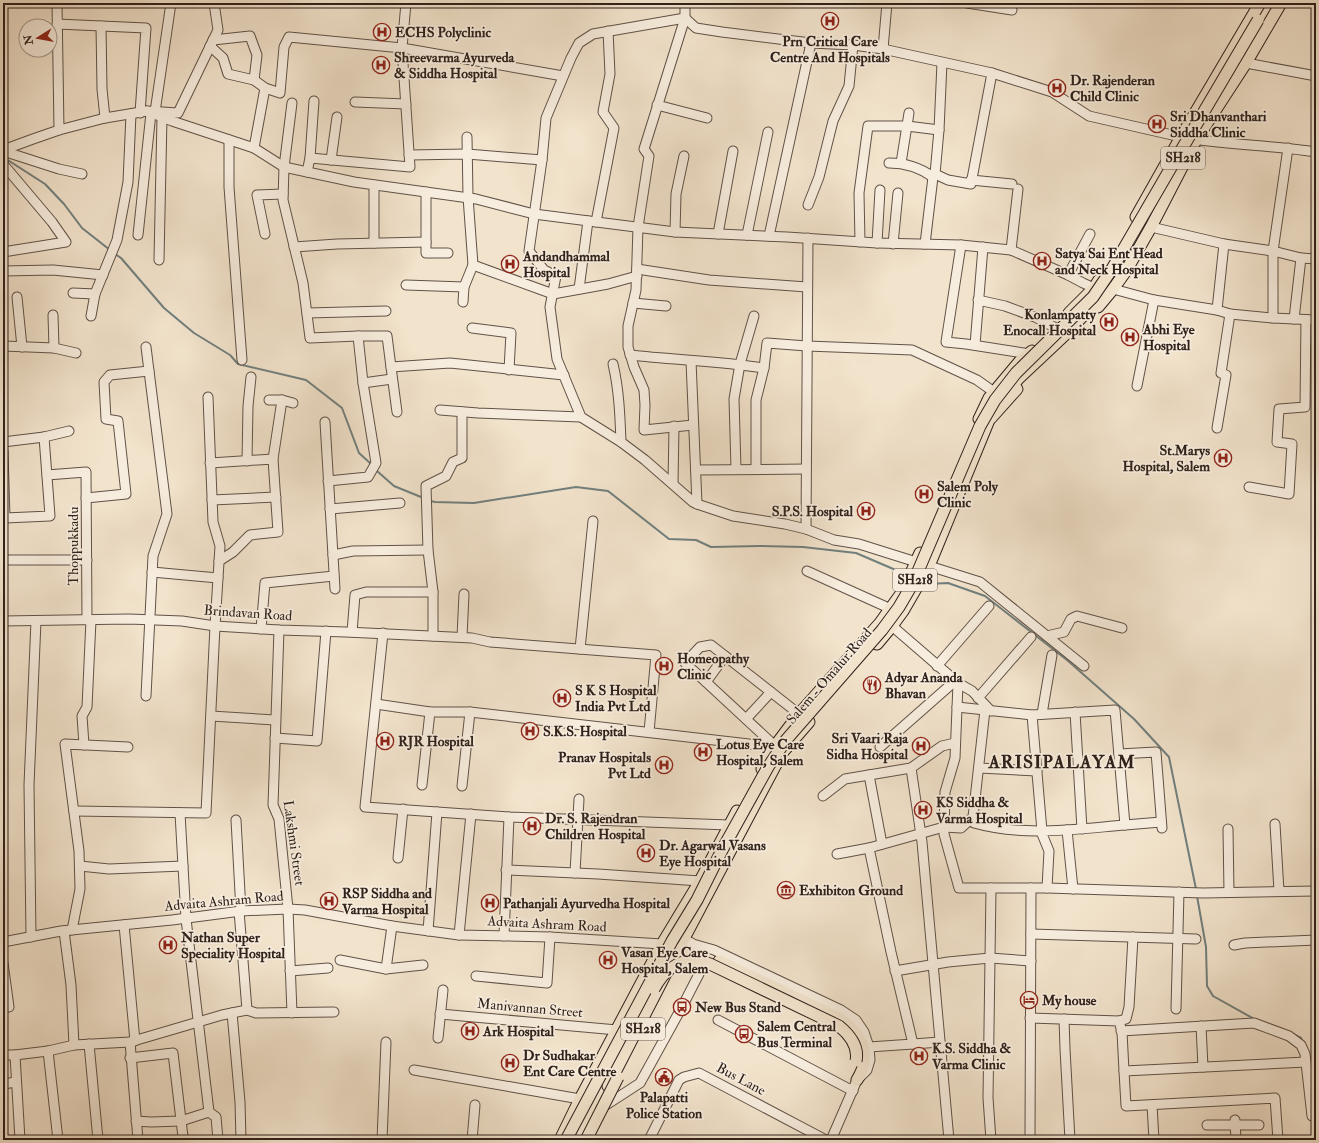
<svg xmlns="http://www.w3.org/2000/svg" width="1319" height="1143" viewBox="0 0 1319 1143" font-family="'IM FELL Double Pica',serif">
<rect width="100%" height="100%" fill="#f2e3cc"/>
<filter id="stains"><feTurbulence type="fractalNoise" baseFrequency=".005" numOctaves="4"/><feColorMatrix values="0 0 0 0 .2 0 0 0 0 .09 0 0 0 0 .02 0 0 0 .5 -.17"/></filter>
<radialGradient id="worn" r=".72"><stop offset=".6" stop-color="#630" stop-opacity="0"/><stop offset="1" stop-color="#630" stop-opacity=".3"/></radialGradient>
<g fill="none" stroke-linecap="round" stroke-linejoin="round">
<g stroke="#717f7d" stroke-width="2">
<path d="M3,157L45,184L64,204L82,228L110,250"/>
<path d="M115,254L121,258L164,308L194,333L230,355L238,364L306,380L342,408L359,453L370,463"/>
<path d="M377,471L394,486L421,497"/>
<path d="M431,501L435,502L474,503L576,487L608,491L669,539L696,540L711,547L760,546L803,547L856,553L905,574"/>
<path d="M924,583L928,584L948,583L985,596L1067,660L1134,719L1169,757L1196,889"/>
<path d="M1197,896L1206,947L1207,986L1213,996L1256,1020"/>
<path d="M1293,1034L1301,1038L1302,1041"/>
<path d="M1315,1118L1316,1123"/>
</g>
<defs>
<g id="minor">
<path d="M57,3L59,130"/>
<path d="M406,3L402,48L563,76"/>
<path d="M685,3V18L644,149L649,156L638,227L636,290L628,326V347L634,367L644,390L645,405L644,430L693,425"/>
<path d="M967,3L1012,10"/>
<path d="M685,18L593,34L579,43L571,58L546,118L542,160L529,251L544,270L556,276L550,307L557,359L581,417L621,442L645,460L693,502L697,504L733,516L785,524L806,529L834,540L859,544L980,582L1084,666"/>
<path d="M685,18L696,28L722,32L811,43L853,45L883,49L992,73L1052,92L1089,116L1181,137C1225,145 1271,145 1316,152"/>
<path d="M57,24L146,28L140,113"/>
<path d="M101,26L102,89L105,118"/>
<path d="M213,40L250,36L257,55L254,80"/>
<path d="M210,46L223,58L228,74L254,80L265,88L280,93L284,47L289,37L402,48L410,167L310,158L307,172"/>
<path d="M883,49L887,3"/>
<path d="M1246,63L1316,76"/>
<path d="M355,102L406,104"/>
<path d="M292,103L284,167L283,200L303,283L310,338L358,336H387L391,367L450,363L564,375"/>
<path d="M657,105L707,118"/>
<path d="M147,111L172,121L254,148L284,167L354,182L476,199L534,214L675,232L787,237L877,243L961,245L1011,250L1068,275L1083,283L1094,288"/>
<path d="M155,112L171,3"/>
<path d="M467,137L468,197L473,265L553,294L608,284L637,276"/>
<path d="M229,140V187L242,360"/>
<path d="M254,148L265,88"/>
<path d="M3,150L33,139L59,130L105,118L147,111L178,113L218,30L214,3"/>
<path d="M3,151L59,169L82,174"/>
<path d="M409,155L467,154L542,160"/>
<path d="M310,158L314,101"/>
<path d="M331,160L337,117"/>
<path d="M889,163C906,163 919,167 933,177"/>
<path d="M901,163L909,113"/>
<path d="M3,164L52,222L66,242L3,252"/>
<path d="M935,174L948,180L971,184L992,73"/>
<path d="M971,180L1012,184"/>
<path d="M426,192V253H448"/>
<path d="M808,205L819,177L833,121L849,86L853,45"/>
<path d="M596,222L614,128L603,112L610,74L608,31"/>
<path d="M1151,227L1224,244L1273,251L1301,258L1316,259"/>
<path d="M675,232L676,194L684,156"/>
<path d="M265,234L257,195L283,194"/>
<path d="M718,234L733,151"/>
<path d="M138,235L151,113"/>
<path d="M747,235L768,132"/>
<path d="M769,236L811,43"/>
<path d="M860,242L859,193L868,126H907L939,130"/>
<path d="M374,243V185"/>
<path d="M877,243L880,190"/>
<path d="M893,244L898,193"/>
<path d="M925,244L933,177L935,174L939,130L942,63"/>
<path d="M961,245L946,342L966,344L1030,354"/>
<path d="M294,247L337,244L426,242"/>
<path d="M1011,250L1018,189"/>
<path d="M159,260L162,117"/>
<path d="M637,269L709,280L807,287"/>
<path d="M3,271L53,270L103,275"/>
<path d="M1068,275L1090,234"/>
<path d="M406,285L464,287"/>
<path d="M579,289L588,221"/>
<path d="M1113,289L1154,300L1217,310L1230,314L1273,318L1316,320"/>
<path d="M73,293L95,294"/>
<path d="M17,297L22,347"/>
<path d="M978,300L1005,306L1035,317L1056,328"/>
<path d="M463,302L464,287L473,265"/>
<path d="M633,303L666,306"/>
<path d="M1217,310L1224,244"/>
<path d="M307,313L386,311"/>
<path d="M53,315L54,348"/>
<path d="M91,316L95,294L117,240L128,182L131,114"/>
<path d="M1273,318V251L1288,148"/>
<path d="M1294,319L1301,258"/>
<path d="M472,328L511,333L509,370"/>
<path d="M975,345L983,247"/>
<path d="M3,346L54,348L76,353"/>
<path d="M146,347L167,514L153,556L146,696"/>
<path d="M630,355C675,360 720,361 764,368"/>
<path d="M691,361L697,504"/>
<path d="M613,364C619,390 620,415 621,442"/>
<path d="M391,367L397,412"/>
<path d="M363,383L392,379"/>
<path d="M1137,386L1154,300"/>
<path d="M269,400H282L293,403"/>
<path d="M440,410L478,413L581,417"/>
<path d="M325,422L335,589"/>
<path d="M1217,428L1226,375L1221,373L1230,314"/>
<path d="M3,442L44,437L69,431"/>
<path d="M3,451L5,518L50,516L44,437"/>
<path d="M273,459L282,400"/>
<path d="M247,461L248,406L251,377"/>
<path d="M210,463L273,459L278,532L250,535L233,552L219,561"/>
<path d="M736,469L734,399L740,364L754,316"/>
<path d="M756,469V400L764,368L767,343L807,346L912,350L977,380L994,392"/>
<path d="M696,470L806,469"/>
<path d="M47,475L86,472L87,620"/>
<path d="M328,481L368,477L376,463L363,383L358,336"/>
<path d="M673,484L674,426"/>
<path d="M1249,487L1289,494L1292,444L1277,442L1279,409L1305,407L1306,320"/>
<path d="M86,498L126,494L118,421L106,419L104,382L110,375L149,371"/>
<path d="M212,500L276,497"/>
<path d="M330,509L400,503"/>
<path d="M806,529L808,238"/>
<path d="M333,555L353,551L428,550"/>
<path d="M3,560H87"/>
<path d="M807,571L891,609"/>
<path d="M152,572L218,578"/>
<path d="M3,621L129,619L182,621L215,626L279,630L346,632L472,638L490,642L656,655L649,732"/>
<path d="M892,626L958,683L955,758L945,792L944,834L959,888H1047L1203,893L1316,891"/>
<path d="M261,629L265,583L334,576"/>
<path d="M279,630L273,805L279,819L288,909L292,1013"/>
<path d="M352,632L355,595L366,592H433"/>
<path d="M383,633L365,807L509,817L729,825"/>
<path d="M433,636V592L428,550L426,486L446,476L453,462L462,458V412"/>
<path d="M1047,636L1064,632L1071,619L1077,616L1122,628"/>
<path d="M462,637L464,594"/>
<path d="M580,649L593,521"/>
<path d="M725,656L706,682L776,747"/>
<path d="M937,666L989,606"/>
<path d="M706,682L685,663L700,647L711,645L799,714"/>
<path d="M958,683L972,691L991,711"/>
<path d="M978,698L1031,637"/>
<path d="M376,704L430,712H470L749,744L775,746"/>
<path d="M957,707L1032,715"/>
<path d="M1075,712L1082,829"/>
<path d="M1042,714L1052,655"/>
<path d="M211,716L275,720"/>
<path d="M746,719L771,692"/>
<path d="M275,738L317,741L326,631"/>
<path d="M84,745L82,716L87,707L91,620"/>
<path d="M880,747L955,681"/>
<path d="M1119,754L1156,752L1162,828"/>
<path d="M911,768L922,842L949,1140"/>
<path d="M979,768L1037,771"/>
<path d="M869,775L882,844"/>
<path d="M422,785L430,712"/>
<path d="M462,786L470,712"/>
<path d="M823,796L845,779L911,768L942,746L955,743"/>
<path d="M74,811L206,813L215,626L220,546L213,522L208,397"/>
<path d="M180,813L186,919L209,1112"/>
<path d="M973,817L985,710"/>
<path d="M236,820L241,911"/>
<path d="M1275,824L1279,891"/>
<path d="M1125,825L1161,822"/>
<path d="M1228,829L1229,892"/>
<path d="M1067,830L1073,889"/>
<path d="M837,854L869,848"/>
<path d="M398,858L403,809"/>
<path d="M80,866L109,869L183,866"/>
<path d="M506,870L598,874L700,881"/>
<path d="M575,873L579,799"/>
<path d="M239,911L247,1010"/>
<path d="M124,925L135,1041"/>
<path d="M72,930L80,889L79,851L65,744L128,747"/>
<path d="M64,931L71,985L74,1045"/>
<path d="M428,931L437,812"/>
<path d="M1031,934L1196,939"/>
<path d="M459,935L471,814"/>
<path d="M504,936L509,817"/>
<path d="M31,937L29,785L36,621"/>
<path d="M3,942L61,931L172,920L241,911L288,909L305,910L392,926L459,935L550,937L662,944H693L714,950L841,1010L856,1020L864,1032L869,1047L870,1060L867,1070L857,1080L831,1140"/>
<path d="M1234,945L1245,943L1316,940"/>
<path d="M340,960L386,969L423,965"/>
<path d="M3,963L9,1007"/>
<path d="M386,969L392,926"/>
<path d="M290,971L328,968"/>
<path d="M895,971L948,962L990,958L1031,961"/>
<path d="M476,976L547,983L550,937"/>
<path d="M1176,1009L1179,892"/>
<path d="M232,1013L240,1102L241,1140"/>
<path d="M440,1014L617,1030"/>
<path d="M1030,1018L1119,1021L1122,1032L1124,1071L1306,1062"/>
<path d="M1064,1019L1065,1049L1070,1140"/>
<path d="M718,1020L853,1091"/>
<path d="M1119,1021L1126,1019L1129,1007L1133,937"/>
<path d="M1201,1026L1203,1067"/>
<path d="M1121,1031L1254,1023L1289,1036L1301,1045L1305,1054L1312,1116"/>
<path d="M438,1038L443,990"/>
<path d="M130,1042L138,1140"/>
<path d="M89,1044L98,1140"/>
<path d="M913,1044L940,1042"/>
<path d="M869,1047L913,1044L891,952L869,848L944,827L961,828L973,817L974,823C1023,837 1076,829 1125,825L1115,710L1032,715L1042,831V834L1049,851L1047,888"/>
<path d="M48,1051L58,1140"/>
<path d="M3,1055H15L48,1051L74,1045L130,1042L222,1015L247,1010L256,1013L334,1012"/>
<path d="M15,1055L20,1140"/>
<path d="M130,1058L173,1053L183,1137"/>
<path d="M414,1070L580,1099"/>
<path d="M1124,1071L1126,1106L1275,1098L1278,1140"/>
<path d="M3,1084L16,1082"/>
<path d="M1152,1105L1154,1140"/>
<path d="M603,1107L640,1083L682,1007L699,974L698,956L693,944L690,942"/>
<path d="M1235,1120L1236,1140"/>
<path d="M136,1121L151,1122L181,1121L209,1112L216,1117L218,1140"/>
<path d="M1207,1125H1259"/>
<path d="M382,1140L386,1042"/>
<path d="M472,1140L475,1105"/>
<path d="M649,1140L679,1080L684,1077L699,1073L826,1140"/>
<path d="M991,1140L988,1098L991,888"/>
<path d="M1030,1140L1031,888"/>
</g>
<g id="major">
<path d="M1136,217L1181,137L1260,3"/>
<path d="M1098,307L1113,289L1126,271L1151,227L1196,140L1246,63L1281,3"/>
<path d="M1069,313L1094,288L1099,280"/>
<path d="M1007,392L1019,378L1068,332L1100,297"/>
<path d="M991,418L1017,389"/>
<path d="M979,419L989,398L1020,361L1032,351"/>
<path d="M877,644L892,626L903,611L929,566L989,420L994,411"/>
<path d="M762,769L775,746L799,714L880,623L903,591L920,553"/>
<path d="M719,961L837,1017C854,1026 867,1043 864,1063C863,1069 860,1075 857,1080"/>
<path d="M608,1086L680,946L782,753L809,722"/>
<path d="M560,1140L580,1099L662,944L700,881L737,811"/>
</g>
</defs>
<use href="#minor" stroke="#605247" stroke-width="11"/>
<use href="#major" stroke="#2f211b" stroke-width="13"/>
<use href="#minor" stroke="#f7edde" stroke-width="9"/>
<use href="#major" stroke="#f2e3cc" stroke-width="11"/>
<defs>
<g id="major-bridge">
<path d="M654,989C666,966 685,955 710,964L839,1026C850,1035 859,1047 856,1061"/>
<path d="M566,1140L672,941L697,900L722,850L768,767L786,740L807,716L882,630L899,607L913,583L980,426L995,400L1016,373L1093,297L1112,269L1173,164L1258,20"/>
<path d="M586,1140L618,1077"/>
</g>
</defs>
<use href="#major-bridge" stroke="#2f211b" stroke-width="13" stroke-linecap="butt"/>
<use href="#major-bridge" stroke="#f2e3cc" stroke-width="11"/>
</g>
<defs>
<symbol id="hospital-ring" viewBox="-11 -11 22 22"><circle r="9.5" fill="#f7edde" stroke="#8f2418" stroke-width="1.5"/><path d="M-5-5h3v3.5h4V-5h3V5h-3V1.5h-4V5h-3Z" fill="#8f2418"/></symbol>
<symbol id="restaurant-ring" viewBox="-11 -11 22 22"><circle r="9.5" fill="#f7edde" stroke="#8f2418" stroke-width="1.5"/><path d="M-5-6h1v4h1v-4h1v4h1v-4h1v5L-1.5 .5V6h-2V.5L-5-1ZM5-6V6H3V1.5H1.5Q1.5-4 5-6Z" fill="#8f2418"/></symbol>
<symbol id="museum-ring" viewBox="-11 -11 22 22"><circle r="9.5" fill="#f7edde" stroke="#8f2418" stroke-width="1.5"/><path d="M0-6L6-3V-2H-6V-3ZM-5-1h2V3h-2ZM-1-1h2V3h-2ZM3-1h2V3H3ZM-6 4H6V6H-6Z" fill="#8f2418"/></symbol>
<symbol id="hotel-ring" viewBox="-11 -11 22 22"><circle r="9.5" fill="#f7edde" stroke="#8f2418" stroke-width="1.5"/><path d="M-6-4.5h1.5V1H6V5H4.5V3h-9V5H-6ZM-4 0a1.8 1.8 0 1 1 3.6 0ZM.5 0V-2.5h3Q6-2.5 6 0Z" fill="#8f2418"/></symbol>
<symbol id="bus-ring" viewBox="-11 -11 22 22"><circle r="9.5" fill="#f7edde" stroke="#8f2418" stroke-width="1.5"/><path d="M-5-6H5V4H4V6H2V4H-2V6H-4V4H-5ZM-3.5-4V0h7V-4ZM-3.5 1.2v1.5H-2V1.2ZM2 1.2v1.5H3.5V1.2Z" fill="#8f2418"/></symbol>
<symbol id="civic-ring" viewBox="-11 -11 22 22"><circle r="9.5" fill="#f7edde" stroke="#8f2418" stroke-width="1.5"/><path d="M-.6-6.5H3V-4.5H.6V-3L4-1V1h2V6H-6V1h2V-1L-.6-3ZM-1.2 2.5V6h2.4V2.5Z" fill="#8f2418"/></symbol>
</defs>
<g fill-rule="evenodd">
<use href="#hospital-ring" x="820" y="11" width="20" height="20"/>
<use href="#hospital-ring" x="372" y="22" width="20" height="20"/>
<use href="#hospital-ring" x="371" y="55" width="20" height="20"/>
<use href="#hospital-ring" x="1047" y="78" width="20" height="20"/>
<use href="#hospital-ring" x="1147" y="114" width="20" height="20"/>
<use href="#hospital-ring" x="1032" y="251" width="20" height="20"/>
<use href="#hospital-ring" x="500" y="254" width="20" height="20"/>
<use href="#hospital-ring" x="1099" y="312" width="20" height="20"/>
<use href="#hospital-ring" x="1120" y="327" width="20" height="20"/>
<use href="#hospital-ring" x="1213" y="448" width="20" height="20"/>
<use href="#hospital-ring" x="914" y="484" width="20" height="20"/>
<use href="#hospital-ring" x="856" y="501" width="20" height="20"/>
<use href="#hospital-ring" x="654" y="656" width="20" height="20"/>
<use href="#restaurant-ring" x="862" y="675" width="20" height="20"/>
<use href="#hospital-ring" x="552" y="688" width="20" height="20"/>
<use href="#hospital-ring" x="520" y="721" width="20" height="20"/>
<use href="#hospital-ring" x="375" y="731" width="20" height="20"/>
<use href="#hospital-ring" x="911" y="736" width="20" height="20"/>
<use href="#hospital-ring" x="693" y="742" width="20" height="20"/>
<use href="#hospital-ring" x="654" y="755" width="20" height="20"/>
<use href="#hospital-ring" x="913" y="800" width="20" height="20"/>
<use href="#hospital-ring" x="522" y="816" width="20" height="20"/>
<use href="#hospital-ring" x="636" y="843" width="20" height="20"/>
<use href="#museum-ring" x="776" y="880" width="20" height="20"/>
<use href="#hospital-ring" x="319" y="891" width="20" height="20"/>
<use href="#hospital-ring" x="480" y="893" width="20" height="20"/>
<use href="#hospital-ring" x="158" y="935" width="20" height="20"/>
<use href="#hospital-ring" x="598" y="950" width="20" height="20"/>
<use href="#hotel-ring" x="1019" y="990" width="20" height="20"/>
<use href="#bus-ring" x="672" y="997" width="20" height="20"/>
<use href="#hospital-ring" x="460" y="1021" width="20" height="20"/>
<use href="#bus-ring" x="734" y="1024" width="20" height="20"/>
<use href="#hospital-ring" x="909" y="1046" width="20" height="20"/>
<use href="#hospital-ring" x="500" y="1053" width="20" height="20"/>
<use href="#civic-ring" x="654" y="1067" width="20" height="20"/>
</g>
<g text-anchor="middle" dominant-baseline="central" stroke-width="3.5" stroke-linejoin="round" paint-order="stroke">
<g fill="#f7edde" stroke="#6b5e56" stroke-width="1">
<rect x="1161" y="147" width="44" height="22" rx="3"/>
<rect x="893" y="569" width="44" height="22" rx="3"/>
<rect x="621" y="1018" width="44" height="22" rx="3"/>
</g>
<g font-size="13" font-weight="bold" fill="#2f211b">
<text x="1183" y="158">SH218</text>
<text x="915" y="580">SH218</text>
<text x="643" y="1029">SH218</text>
</g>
<g font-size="14" font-weight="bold" fill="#2f211b" stroke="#f7edde" text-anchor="start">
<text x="395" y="32">ECHS Polyclinic</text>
<text x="830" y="41" text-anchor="middle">Prn Critical Care<tspan x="830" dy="16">Centre And Hospitals</tspan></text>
<text x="394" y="57">Shreevarma Ayurveda<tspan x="394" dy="16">&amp; Siddha Hospital</tspan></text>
<text x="1070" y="80">Dr. Rajenderan<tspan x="1070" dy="16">Child Clinic</tspan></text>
<text x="1170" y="116">Sri Dhanvanthari<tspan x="1170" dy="16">Siddha Clinic</tspan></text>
<text x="1055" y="253">Satya Sai Ent Head<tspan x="1055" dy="16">and Neck Hospital</tspan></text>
<text x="523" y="256">Andandhammal<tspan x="523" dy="16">Hospital</tspan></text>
<text x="1096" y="314" text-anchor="end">Konlampatty<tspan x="1096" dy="16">Enocall Hospital</tspan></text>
<text x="1143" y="329">Abhi Eye<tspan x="1143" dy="16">Hospital</tspan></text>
<text x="1210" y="450" text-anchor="end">St.Marys<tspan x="1210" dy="16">Hospital, Salem</tspan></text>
<text x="937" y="486">Salem Poly<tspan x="937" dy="16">Clinic</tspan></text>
<text x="853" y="511" text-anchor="end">S.P.S. Hospital</text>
<text x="677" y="658">Homeopathy<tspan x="677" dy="16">Clinic</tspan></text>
<text x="885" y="677">Adyar Ananda<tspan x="885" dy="16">Bhavan</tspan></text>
<text x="575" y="690">S K S Hospital<tspan x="575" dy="16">India Pvt Ltd</tspan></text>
<text x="543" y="731">S.K.S. Hospital</text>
<text x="908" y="738" text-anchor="end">Sri Vaari Raja<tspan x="908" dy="16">Sidha Hospital</tspan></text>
<text x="398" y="741">RJR Hospital</text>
<text x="716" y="744">Lotus Eye Care<tspan x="716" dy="16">Hospital, Salem</tspan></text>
<text x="651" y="757" text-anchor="end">Pranav Hospitals<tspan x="651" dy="16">Pvt Ltd</tspan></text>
<text x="936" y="802">KS Siddha &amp;<tspan x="936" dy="16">Varma Hospital</tspan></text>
<text x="545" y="818">Dr. S. Rajendran<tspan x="545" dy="16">Children Hospital</tspan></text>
<text x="659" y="845">Dr. Agarwal Vasans<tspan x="659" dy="16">Eye Hospital</tspan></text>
<text x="799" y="890">Exhibiton Ground</text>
<text x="342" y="893">RSP Siddha and<tspan x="342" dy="16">Varma Hospital</tspan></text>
<text x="503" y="903">Pathanjali Ayurvedha Hospital</text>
<text x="181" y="937">Nathan Super<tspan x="181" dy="16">Speciality Hospital</tspan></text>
<text x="621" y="952">Vasan Eye Care<tspan x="621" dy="16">Hospital, Salem</tspan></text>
<text x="1042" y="1000">My house</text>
<text x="695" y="1007">New Bus Stand</text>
<text x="757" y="1026">Salem Central<tspan x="757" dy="16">Bus Terminal</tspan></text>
<text x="483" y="1031">Ark Hospital</text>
<text x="932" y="1048">K.S. Siddha &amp;<tspan x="932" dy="16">Varma Clinic</tspan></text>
<text x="523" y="1055">Dr Sudhakar<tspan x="523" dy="16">Ent Care Centre</tspan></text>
<text x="664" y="1097" text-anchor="middle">Palapatti<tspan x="664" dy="16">Police Station</tspan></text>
</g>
<g font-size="14" fill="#2f211b" stroke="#f7edde">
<text transform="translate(73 546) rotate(-90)">Thoppukkadu</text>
<text transform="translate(248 613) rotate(4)">Brindavan Road</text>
<text transform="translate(829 676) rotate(-49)">Salem - Omalur Road</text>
<text transform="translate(294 843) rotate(82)">Lakshmi Street</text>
<text transform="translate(224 901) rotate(-5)">Advaita Ashram Road</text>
<text transform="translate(547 924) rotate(3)">Advaita Ashram Road</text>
<text transform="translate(530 1008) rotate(5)">Manivannan Street</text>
<text transform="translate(741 1079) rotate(28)">Bus Lane</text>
</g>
<g font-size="18" font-weight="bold" letter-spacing="1" fill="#2f211b" stroke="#f7edde">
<text x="1062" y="762">ARISIPALAYAM</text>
</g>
</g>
<rect width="1319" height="1143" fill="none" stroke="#f2e3cc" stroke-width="16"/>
<rect x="4" y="4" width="1311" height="1135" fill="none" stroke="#2f211b" stroke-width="2"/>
<rect x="8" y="8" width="1303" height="1127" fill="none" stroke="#2f211b"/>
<g transform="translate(38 38) rotate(259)"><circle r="19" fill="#f7edde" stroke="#a79b90"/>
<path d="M0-3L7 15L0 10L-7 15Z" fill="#8f2418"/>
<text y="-6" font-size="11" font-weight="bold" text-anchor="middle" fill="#2f211b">N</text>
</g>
<rect width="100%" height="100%" filter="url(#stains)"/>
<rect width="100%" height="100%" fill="url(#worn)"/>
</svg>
